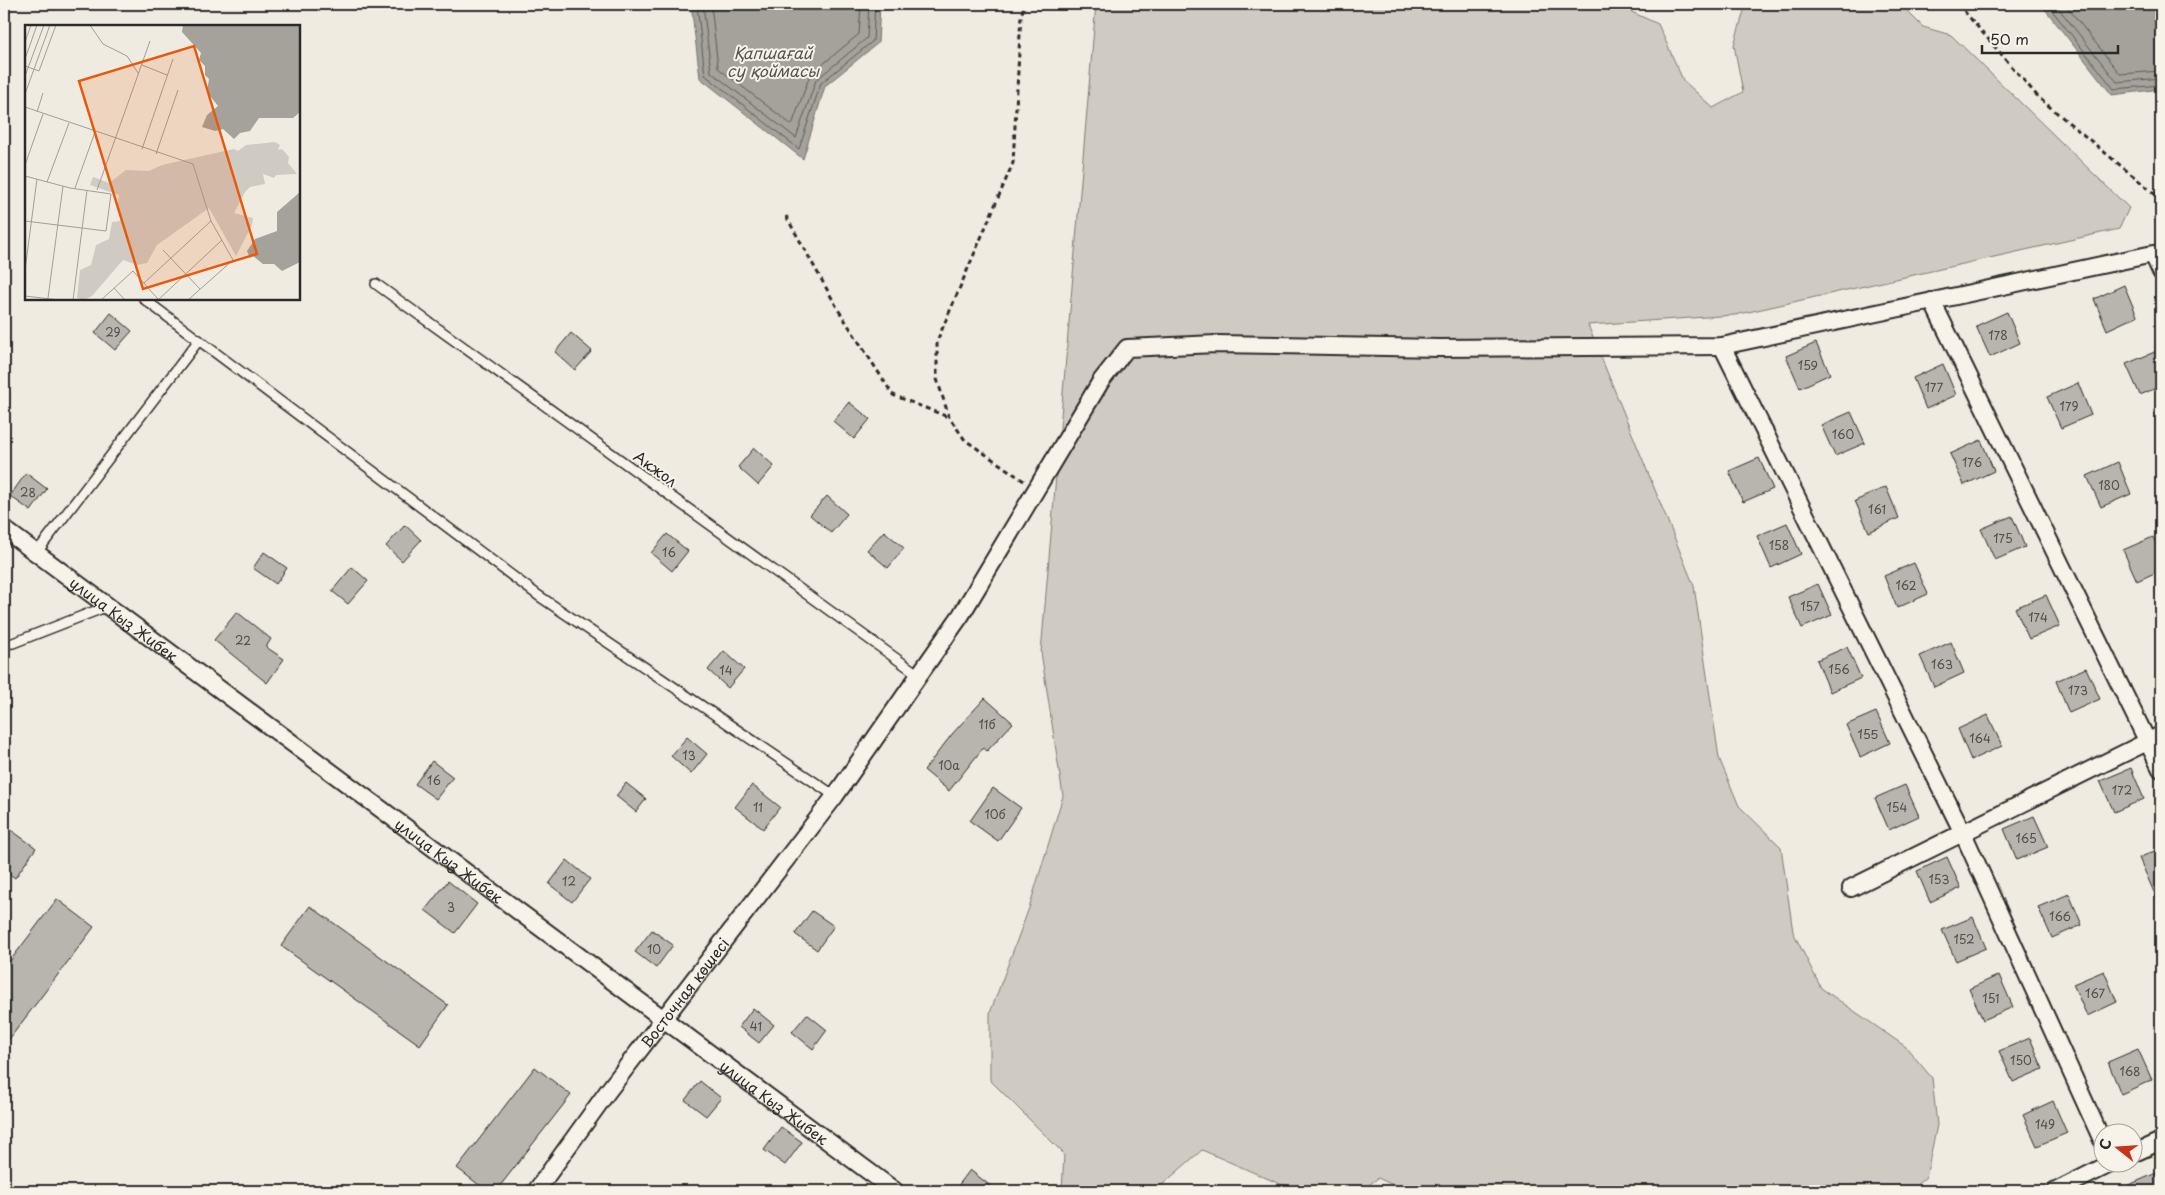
<svg xmlns="http://www.w3.org/2000/svg" width="2165" height="1195" viewBox="0 0 2165 1195" font-family="'Playpen Sans',sans-serif">
<rect width="100%" height="100%" fill="#efebe0"/>
<filter id="ink" filterUnits="userSpaceOnUse"><feTurbulence type="fractalNoise" baseFrequency=".02" numOctaves="2"/><feDisplacementMap in="SourceGraphic" scale="10" xChannelSelector="R" yChannelSelector="G"/><feConvolveMatrix kernelMatrix="1 2 1 2 8 2 1 2 1" color-interpolation-filters="sRGB"/></filter>
<g filter="url(#ink)">
<path fill="#cfcbc2" stroke="#7d7b76" d="M1096,4H1614L1658,24L1683,80L1713,108L1743,92L1734,45L1746,4H1900L1923,27L1951,35L2129,208L2119,229L1735,315L1588,325L1694,586L1719,758L1739,806L1781,847L1793,932L1821,988L1906,1047L1932,1078L1937,1125L1926,1177L1909,1191H1406L1378,1178L1361,1191H1296L1202,1150L1155,1191H1062L1064,1154L990,1080V1013L1029,908L1063,796L1041,652Z"/>
<g fill="#a4a29a" stroke="#74726e">
<path d="M691,4H880L878,43L825,86L803,159L700,78Z"/>
<path d="M2041,4H2161V89L2112,95Z"/>
</g>
<g fill="none" stroke-linecap="round" stroke-linejoin="round">
<g stroke="#5b5b57" stroke-width="1">
<path d="M697,4L705,75L799,149L821,83L873,41L875,4"/>
<path d="M703,4L711,72L796,138L816,80L867,38L869,4"/>
<path d="M711,4L718,68L792,125L810,75L859,34L861,4"/>
<path d="M2047,4L2114,89L2161,85"/>
<path d="M2055,4L2117,82L2161,78"/>
<path d="M2065,4L2120,74L2161,71"/>
</g>
</g>
<g fill="#b8b5ae" stroke="#2b2b2b">
<path d="M2124,285L2137,316L2107,330L2094,299Z"/>
<path d="M2007,312L2020,343L1990,357L1976,326Z"/>
<path d="M111,313L132,331L115,350L95,333Z"/>
<path d="M571,333L592,351L575,370L555,352Z"/>
<path d="M1816,343L1830,374L1800,388L1786,356Z"/>
<path d="M2157,351L2161,361V386L2140,395L2126,364Z"/>
<path d="M1943,364L1956,395L1926,409L1913,378Z"/>
<path d="M2078,383L2091,415L2061,428L2047,397Z"/>
<path d="M849,402L870,419L854,439L833,421Z"/>
<path d="M1851,412L1865,443L1835,456L1821,425Z"/>
<path d="M1981,440L1994,471L1964,485L1950,454Z"/>
<path d="M754,448L774,466L758,485L738,467Z"/>
<path d="M1759,458L1773,489L1743,502L1729,471Z"/>
<path d="M2118,462L2131,494L2101,507L2087,476Z"/>
<path d="M26,473L47,489L31,511L10,496Z"/>
<path d="M1886,487L1899,518L1869,532L1855,501Z"/>
<path d="M827,496L847,514L831,533L810,515Z"/>
<path d="M2012,516L2025,547L1995,560L1981,529Z"/>
<path d="M1787,523L1801,554L1771,568L1757,536Z"/>
<path d="M405,525L421,540L402,561L386,546Z"/>
<path d="M884,531L904,548L888,568L867,550Z"/>
<path d="M667,534L688,551L672,571L651,553Z"/>
<path d="M2153,537L2161,555V570L2137,581L2123,550Z"/>
<path d="M264,552L287,568L276,584L253,568Z"/>
<path d="M1914,563L1928,594L1897,608L1884,576Z"/>
<path d="M352,567L368,581L348,604L332,591Z"/>
<path d="M1818,584L1832,615L1802,628L1788,597Z"/>
<path d="M2046,595L2060,626L2029,639L2015,608Z"/>
<path d="M237,612L271,639L266,647L284,659L267,683L214,640Z"/>
<path d="M1951,642L1964,673L1934,687L1920,656Z"/>
<path d="M1847,647L1861,678L1830,692L1817,660Z"/>
<path d="M724,651L744,669L728,688L708,670Z"/>
<path d="M2086,668L2100,699L2069,713L2056,681Z"/>
<path d="M985,698L1013,723L987,751L983,748L949,791L924,770L953,733Z"/>
<path d="M1876,712L1890,743L1860,757L1846,725Z"/>
<path d="M1988,715L2002,746L1971,760L1958,729Z"/>
<path d="M687,737L707,754L691,774L671,756Z"/>
<path d="M432,761L453,777L436,799L415,784Z"/>
<path d="M2131,768L2144,799L2114,812L2100,781Z"/>
<path d="M626,783L646,799L636,812L616,796Z"/>
<path d="M752,785L780,807L763,829L735,807Z"/>
<path d="M1905,785L1919,816L1889,830L1875,798Z"/>
<path d="M993,788L1021,808L998,841L970,821Z"/>
<path d="M2034,816L2048,847L2017,860L2004,829Z"/>
<path d="M4,825L36,848L15,878L4,870Z"/>
<path d="M2161,848V908L2139,858Z"/>
<path d="M1947,857L1961,888L1930,902L1917,871Z"/>
<path d="M567,860L590,879L572,902L549,884Z"/>
<path d="M448,881L477,904L455,933L425,910Z"/>
<path d="M2069,894L2082,925L2052,938L2038,907Z"/>
<path d="M57,899L94,927L4,1046V969Z"/>
<path d="M310,906L448,1005L420,1045L281,946Z"/>
<path d="M812,911L834,926L817,950L795,934Z"/>
<path d="M1973,917L1986,948L1956,961L1942,930Z"/>
<path d="M652,930L673,945L656,968L635,952Z"/>
<path d="M2104,971L2117,1002L2087,1016L2073,984Z"/>
<path d="M1999,975L2013,1007L1983,1020L1969,989Z"/>
<path d="M753,1008L774,1025L759,1043L739,1027Z"/>
<path d="M807,1014L827,1030L813,1049L792,1032Z"/>
<path d="M2030,1038L2043,1069L2013,1082L1999,1051Z"/>
<path d="M2138,1049L2152,1080L2121,1094L2108,1062Z"/>
<path d="M535,1067L571,1095L496,1191H487L457,1168Z"/>
<path d="M700,1081L721,1098L706,1116L685,1100Z"/>
<path d="M2053,1101L2067,1133L2037,1146L2023,1115Z"/>
<path d="M781,1127L802,1142L785,1165L764,1150Z"/>
<path d="M970,1170L997,1191H954Z"/>
<path d="M2161,1171V1191H2115Z"/>
</g>
<g fill="none" stroke-linecap="round" stroke-linejoin="round">
<defs>
<g id="service">
<path d="M376,284L919,675"/>
<path d="M144,299L539,596L835,796"/>
<path d="M37,552L199,340"/>
<path d="M4,644L13,643L108,606"/>
</g>
<g id="minor">
<path d="M1932,301L2161,769"/>
<path d="M1722,346L1963,833L2102,1140"/>
<path id="s1" d="M4,529L895,1191"/>
<path d="M1851,888L2161,735"/>
<path d="M2132,1154L2161,1141"/>
<path id="s2" d="M536,1191L608,1091L835,796L919,675L961,615L1101,381L1127,348L1216,344L1440,348L1722,346L2153,254L2161,272"/>
<path d="M2056,1191L2114,1162"/>
</g>
</defs>
<use href="#service" stroke="#2b2b2b" stroke-width="12"/>
<use href="#minor" stroke="#2b2b2b" stroke-width="20"/>
<g stroke="#2b2b2b" stroke-width="3" stroke-dasharray="5 4" stroke-linecap="butt">
<path d="M1958,4L2039,98L2161,199"/>
<path d="M786,216L839,311L893,395L948,417"/>
<path d="M1024,481L965,440L949,417L937,379V341L1013,163L1021,15L1025,4"/>
</g>
<use href="#service" stroke="#f7f3e8" stroke-width="9"/>
<use href="#minor" stroke="#f7f3e8" stroke-width="16"/>
</g>
</g>
<g text-anchor="middle" dominant-baseline="central" stroke-width="4" stroke-linejoin="round" paint-order="stroke">
<g font-size="12" fill="#4e4e4c">
<text x="113" y="332">29</text>
<text x="1998" y="335">178</text>
<text x="1808" y="365">159</text>
<text x="1934" y="387">177</text>
<text x="2069" y="406">179</text>
<text x="1843" y="434">160</text>
<text x="1972" y="462">176</text>
<text x="2109" y="485">180</text>
<text x="28" y="492">28</text>
<text x="1877" y="509">161</text>
<text x="2003" y="538">175</text>
<text x="1779" y="545">158</text>
<text x="669" y="552">16</text>
<text x="1906" y="585">162</text>
<text x="1810" y="606">157</text>
<text x="2038" y="617">174</text>
<text x="243" y="640">22</text>
<text x="1942" y="664">163</text>
<text x="1839" y="669">156</text>
<text x="726" y="670">14</text>
<text x="2078" y="690">173</text>
<text x="987" y="724">11б</text>
<text x="1868" y="734">155</text>
<text x="1980" y="738">164</text>
<text x="689" y="755">13</text>
<text x="949" y="765">10а</text>
<text x="434" y="780">16</text>
<text x="2122" y="790">172</text>
<text x="758" y="807">11</text>
<text x="1897" y="807">154</text>
<text x="995" y="814">10б</text>
<text x="2026" y="838">165</text>
<text x="1939" y="879">153</text>
<text x="569" y="881">12</text>
<text x="451" y="907">3</text>
<text x="2060" y="916">166</text>
<text x="1964" y="939">152</text>
<text x="654" y="949">10</text>
<text x="2095" y="993">167</text>
<text x="1991" y="998">151</text>
<text x="756" y="1026">41</text>
<text x="2021" y="1060">150</text>
<text x="2130" y="1071">168</text>
<text x="2045" y="1124">149</text>
</g>
<g font-size="15" fill="#2b2b2b" stroke="#f7f3e8">
<text transform="translate(656 468) rotate(36)">Акжол</text>
<text stroke="none"><textPath href="#s1" startOffset="150">улица Кыз Жибек</textPath></text>
<text stroke="none"><textPath href="#s1" startOffset="555">улица Кыз Жибек</textPath></text>
<text stroke="none"><textPath href="#s2" startOffset="248">Восточная көшесі</textPath></text>
<text stroke="none"><textPath href="#s1" startOffset="960">улица Кыз Жибек</textPath></text>
</g>
<g font-size="16" font-style="italic" fill="#555552" stroke="#f7f3e8">
<text x="773" y="52">Қапшағай<tspan x="773" dy="18">су қоймасы</tspan></text>
</g>
</g>
<g transform="translate(25 25)">
<rect width="275" height="275" fill="#efebe0"/>
<path d="M250,117L255,120L253,125L257,124L264,132L263,138L272,149L251,150L249,153L238,149L240,159L225,162L220,167L209,188L228,193L227,200L211,231L184,183L132,220L122,238L112,240L98,235L67,271L59,275L52,273L55,245L66,240L71,220L84,214L87,197L95,196L96,188L92,185L94,170L65,160L68,152L84,158L101,145L124,146L137,140L209,124L213,126L221,120Z" fill="#cfcbc2"/>
<path d="M158,0H275V87L268,93H234L225,106L215,108L209,114L198,104L190,106L177,102L182,90L193,81L182,67L184,54L180,50V41L174,35L176,28L157,7ZM275,167V237L257,246L249,239H238L228,231L225,233L222,226L230,214L252,206V187Z" fill="#a4a29a"/>
<path fill="none" stroke="#a19e98" stroke-width="1" d="M65,0L78,19L102,31L113,48M0,17L6,0M0,34L12,0M117,40L142,50M0,41L14,46L31,0M0,51L19,0M0,69L25,0M0,82L168,139L186,196L208,235L163,275M12,87L18,68M117,124L148,34M131,129L153,65M0,140L18,89M0,151L45,163L86,169L81,206L0,196M22,157L44,98M50,163L70,107M72,165L125,16M138,225L175,264M0,245L12,154M119,258L186,196M89,263L100,275M0,271L34,275M23,273L38,161M48,275L62,165M76,275L108,246L133,274M133,275L197,215"/>
<path fill="#e8590c" fill-opacity="0.15" stroke="#e8590c" stroke-width="2.5" d="M169,21L232,229L118,264L54,56Z"/>
<rect width="275" height="275" fill="none" stroke="#2b2b2b" stroke-width="2.5"/>
</g>
<rect width="2165" height="1195" fill="none" stroke="#f7f3e8" stroke-width="20"/>
<rect x="10" y="10" width="2145" height="1175" fill="none" stroke="#2b2b2b" stroke-width="2" filter="url(#ink)"/>
<g transform="translate(2118 1148) rotate(287)"><circle r="24" fill="#f7f3e8" stroke="#a5a39c"/>
<path d="M0-4L9 19L0 12L-9 19Z" fill="#c8321e"/>
<text y="-8" font-size="14" font-weight="bold" text-anchor="middle" fill="#2b2b2b">С</text>
</g>
<path d="M1982 45v8h136v-8" fill="none" stroke="#2b2b2b" stroke-width="2.5"/>
<text x="1990" y="45" font-size="15" fill="#2b2b2b" stroke="#f7f3e8" stroke-width="4" paint-order="stroke">50 m</text>
</svg>
